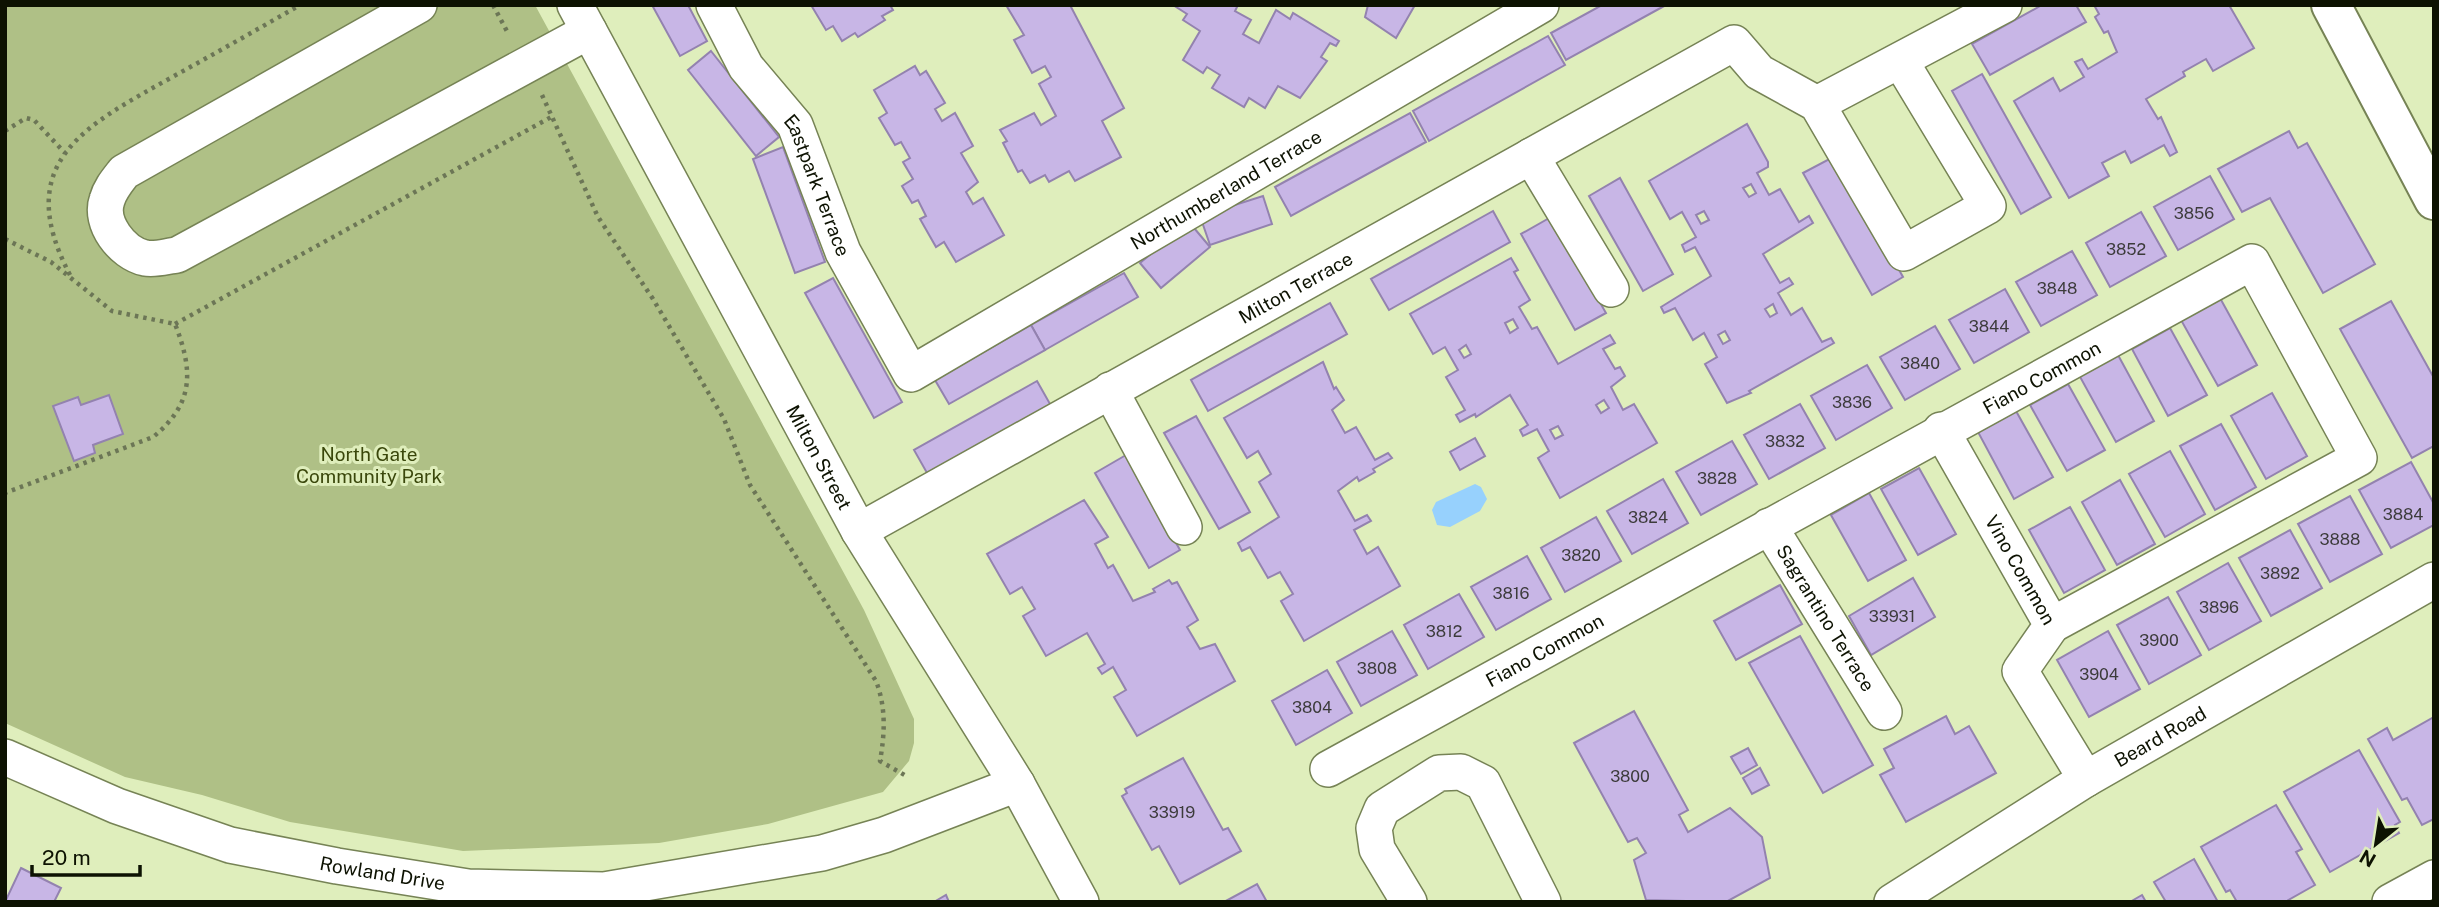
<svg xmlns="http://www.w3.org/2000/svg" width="2439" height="907" viewBox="0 0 2439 907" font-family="'Public Sans',sans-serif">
<rect width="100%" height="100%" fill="#dfeebc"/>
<path fill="#afc086" d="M5,5H535L864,610L914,719V743L909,761L883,792L768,824L659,843L463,851L290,822L202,795L125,777L5,723Z"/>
<path fill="#97d1fd" d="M1475,484L1481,487L1487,499L1480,511L1450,527L1437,525L1432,510L1436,502Z"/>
<g fill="#c8b6e6" stroke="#9382af" stroke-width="2" fill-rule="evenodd">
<path d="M652,5H688L707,41L680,56Z"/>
<path d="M811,5H890L893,10L882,16L885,20L858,37L855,33L842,41L833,26L826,30Z"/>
<path d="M1006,5H1070L1124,108L1102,121L1121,157L1075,181L1069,171L1049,182L1045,175L1030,183L1022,170L1018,172L1003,143L1007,141L1000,130L1034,113L1041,125L1056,116L1039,84L1051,77L1045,66L1032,73L1014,40L1024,35Z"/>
<path d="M1173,5H1238L1235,11L1251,20L1243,34L1259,43L1276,10L1290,19L1293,13L1339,41L1336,46L1330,43L1321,57L1327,61L1300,98L1278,86L1265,108L1249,98L1244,107L1212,88L1220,75L1207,67L1203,73L1183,60L1200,31L1183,20L1187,14Z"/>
<path d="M1368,5H1415L1396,38L1365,17Z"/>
<path d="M1602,5H1666L1566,60L1551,33Z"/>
<path d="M2042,5H2076L2086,22L1990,75L1972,44Z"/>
<path d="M2094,5H2229L2254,48L2213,71L2206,59L2183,72L2185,76L2146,99L2158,119L2161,117L2177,152L2170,156L2164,145L2131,163L2125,151L2102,163L2109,176L2069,198L2014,101L2053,78L2060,91L2084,77L2075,62L2082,59L2088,69L2117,52L2108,31L2104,33L2095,17L2099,14Z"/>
<path d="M1548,36L1565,65L1429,141L1413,111Z"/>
<path d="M711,51L779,137L756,156L688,70Z"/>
<path d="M915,66L920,75L926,71L945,103L935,109L942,121L955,113L973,146L961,153L978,182L966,192L973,204L983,198L1004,235L956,262L944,242L936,247L920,219L926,216L918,200L912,203L902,186L913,179L903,162L910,158L901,142L895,145L879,118L887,113L874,90Z"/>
<path d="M1982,74L2051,197L2021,214L1952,91Z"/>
<path d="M1410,113L1426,142L1291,216L1275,187Z"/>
<path d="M1747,124L1768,162V167L1757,173L1769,195L1780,189L1799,222L1809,216L1813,223L1763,254L1780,283L1789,278L1793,284L1778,293L1791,315L1802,308L1822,342L1831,338L1834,343L1749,391L1751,393L1727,403L1705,364L1717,357L1704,333L1693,340L1675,308L1664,313L1661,307L1711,276L1695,247L1685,252L1682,245L1696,237L1682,212L1670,219L1649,181ZM1751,184L1756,193L1749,197L1743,188ZM1704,211L1709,220L1701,224L1696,215ZM1773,304L1777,313L1770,317L1765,309ZM1725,331L1730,340L1723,344L1718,335Z"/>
<path d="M2289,131L2298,148L2307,143L2375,264L2323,293L2270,198L2242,212L2218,169Z"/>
<path d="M783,147L825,262L795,273L753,159Z"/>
<path d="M1835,156L1903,277L1872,295L1803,173Z"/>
<path d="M2210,176L2234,219L2178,250L2154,207Z"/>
<path d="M1620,178L1673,274L1643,291L1589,196Z"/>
<path d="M1263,196L1272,224L1210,245L1200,216Z"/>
<path d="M1493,211L1510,242L1389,310L1371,279Z"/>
<path d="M2141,212L2166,256L2110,287L2086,243Z"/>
<path d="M1551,217L1606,313L1575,330L1521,234Z"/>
<path d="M1189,222L1210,247L1161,288L1140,263Z"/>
<path d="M2072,251L2097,295L2041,326L2016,282Z"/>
<path d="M1511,258L1518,270L1514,272L1530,300L1519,307L1532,329L1537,327L1558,364L1610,335L1615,343L1603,349L1615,369L1620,367L1625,376L1611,387L1623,410L1634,404L1657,443L1560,498L1538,458L1549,451L1537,429L1523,436L1520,430L1528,425L1510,395L1476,417L1475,414L1460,422L1456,415L1465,410L1446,377L1458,370L1445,347L1433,354L1410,314ZM1513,319L1518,328L1510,333L1505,323ZM1466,345L1471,354L1464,358L1459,350ZM1604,400L1609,408L1601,413L1596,405ZM1558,426L1563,435L1555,439L1550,430Z"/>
<path d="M1124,273L1138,297L1045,350L1031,325Z"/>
<path d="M833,278L902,402L874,418L805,293Z"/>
<path d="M2005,289L2029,332L1974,363L1949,320Z"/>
<path d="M2220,298L2257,365L2218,386L2181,320Z"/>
<path d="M2391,301L2434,378V446L2412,458L2340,329Z"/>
<path d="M1330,303L1347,334L1208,411L1191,380Z"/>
<path d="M1031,325L1045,350L949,404L935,380Z"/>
<path d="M1935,326L1960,369L1905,400L1880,357Z"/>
<path d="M2170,328L2207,395L2168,416L2132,349Z"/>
<path d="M2118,355L2154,421L2116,442L2079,375Z"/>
<path d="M1323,362L1334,389L1336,387L1344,400L1332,410L1345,433L1356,427L1375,460L1388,453L1392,458L1373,469L1375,472L1359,481L1357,477L1338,491L1355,521L1367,515L1371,521L1354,530L1367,554L1378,547L1400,586L1304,641L1281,601L1293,594L1280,572L1268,578L1250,547L1242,551L1238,543L1279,517L1259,482L1271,474L1258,451L1247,458L1224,418Z"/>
<path d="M1867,365L1892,408L1836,440L1811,396Z"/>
<path d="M1037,381L1054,411L931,480L914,450Z"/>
<path d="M2068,384L2105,450L2067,471L2030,405Z"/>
<path d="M2272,393L2307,456L2266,479L2231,416Z"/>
<path d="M109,395L123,434L93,445L95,453L74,461L53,406L78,397L81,405Z"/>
<path d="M1800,404L1825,448L1769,479L1744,435Z"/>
<path d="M2016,411L2053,477L2014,499L1978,432Z"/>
<path d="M1196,416L1250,512L1219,529L1164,433Z"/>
<path d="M2221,424L2256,487L2215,510L2180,446Z"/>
<path d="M1475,438L1485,456L1460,470L1450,452Z"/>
<path d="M1732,441L1757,484L1701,515L1676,472Z"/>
<path d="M2170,451L2205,514L2165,537L2129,474Z"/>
<path d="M1126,455L1180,550L1149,568L1095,473Z"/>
<path d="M2411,462L2434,504V525L2391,548L2359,490Z"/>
<path d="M1919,468L1956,534L1918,555L1881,489Z"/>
<path d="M1663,479L1688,523L1632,554L1607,511Z"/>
<path d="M2120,480L2155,544L2117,565L2082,502Z"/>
<path d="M1869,493L1906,560L1868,581L1831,515Z"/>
<path d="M2350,496L2382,554L2330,582L2298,524Z"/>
<path d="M1084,500L1108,537L1095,544L1108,568L1113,565L1133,601L1155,592L1153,589L1169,580L1172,584L1177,582L1198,620L1187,627L1200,649L1215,644L1235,681L1137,736L1114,697L1126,690L1113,667L1102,674L1098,668L1105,664L1087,633L1046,656L1023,616L1035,609L1022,587L1010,594L987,554Z"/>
<path d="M2070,507L2105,570L2064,593L2029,530Z"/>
<path d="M1596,517L1621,561L1565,592L1541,548Z"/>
<path d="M2290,530L2322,588L2271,616L2239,558Z"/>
<path d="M1527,556L1551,599L1496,630L1471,587Z"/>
<path d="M2228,563L2261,621L2209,650L2177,592Z"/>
<path d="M1913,578L1935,617L1871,655L1849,616Z"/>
<path d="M1780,585L1802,624L1736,660L1714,621Z"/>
<path d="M1459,594L1484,637L1428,669L1404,625Z"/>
<path d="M2168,597L2201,655L2149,684L2117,625Z"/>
<path d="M1392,631L1417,675L1361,706L1337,662Z"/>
<path d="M2108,631L2140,689L2089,717L2057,660Z"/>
<path d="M1800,636L1873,765L1823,793L1749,663Z"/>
<path d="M1327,670L1352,713L1296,745L1272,701Z"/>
<path d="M1634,711L1688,810L1679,815L1688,832L1730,808L1762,837L1770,878L1726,902L1646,900L1634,860L1646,853L1637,838L1628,842L1574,743Z"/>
<path d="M1946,716L1955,734L1969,726L1996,773L1906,822L1880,775L1894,768L1884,749Z"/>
<path d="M2434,717V819L2422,825L2407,798L2402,800L2368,739L2387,728L2393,740Z"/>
<path d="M1748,748L1757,765L1741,774L1731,757Z"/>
<path d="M2359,750L2400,822L2395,825L2399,833L2330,872L2284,792Z"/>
<path d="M1183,758L1223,830L1228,828L1241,851L1180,884L1159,846L1152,850L1122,796L1127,793L1125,789Z"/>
<path d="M1760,768L1769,785L1752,794L1743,778Z"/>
<path d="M2276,805L2302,849L2296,852L2315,885L2285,902H2237L2230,890L2226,892L2201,847Z"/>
<path d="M2194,859L2218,902H2166L2154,882Z"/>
<path d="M21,868L61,888L54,902H5Z"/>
<path d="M1257,884L1267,902H1224Z"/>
<path d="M946,895L949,902H934Z"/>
<path d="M2142,895L2146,902H2130Z"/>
</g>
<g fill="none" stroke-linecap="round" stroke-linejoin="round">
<defs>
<g id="minor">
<path d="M419,5L124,172C117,181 110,189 107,200C99,223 122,253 145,258C156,260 167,256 177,255L589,31"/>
<path id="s1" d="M575,5L859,531L1017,784L1081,902"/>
<path id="s2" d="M714,5L746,67L795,125L843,252L911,374L1541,5"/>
<path d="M1817,104L2004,5"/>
<path d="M1531,156L1611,289"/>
<path d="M1110,390L1184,527"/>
<path id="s3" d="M1941,430L2052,625L2020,671L2086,779"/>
<path id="s4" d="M1769,526L1884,712"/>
<path id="s5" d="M859,531L1734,43L1759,72L1817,104L1904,253L1988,206L1901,62"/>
<path id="s6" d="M5,757L117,806L230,845L337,866L468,887L604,890L822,853L884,835L1017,784"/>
<path id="s7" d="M1328,769L2252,262L2359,458L2052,625"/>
<path d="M1409,902L1377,849L1374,828L1382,809L1439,773L1461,772L1483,783L1543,902"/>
<path id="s8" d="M1892,902L2086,779L2434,580"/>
<path d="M2390,902L2434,878"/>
</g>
<path id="major" d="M2331,5L2434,200"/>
</defs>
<use href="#minor" stroke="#768355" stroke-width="38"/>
<use href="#major" stroke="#768355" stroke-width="42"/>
<g stroke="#6c7656" stroke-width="4.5" stroke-dasharray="3.5 5" stroke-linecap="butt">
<path d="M493,5L509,35"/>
<path d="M542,95L598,217L653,299L724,419L750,485L876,681C886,707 885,733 880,761L908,777"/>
<path d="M5,131L26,118L34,120L65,153"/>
<path d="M5,239L51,262L112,311L175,324C193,370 195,403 153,437L5,493"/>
<path d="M70,275C10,161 87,125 174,76C216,53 258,29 300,5"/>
<path d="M175,324L553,116"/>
</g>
<use href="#minor" stroke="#fff" stroke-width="35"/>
<use href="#major" stroke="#fff" stroke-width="38"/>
</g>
<g text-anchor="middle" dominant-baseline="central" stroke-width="6" stroke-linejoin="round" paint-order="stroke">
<g font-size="16" fill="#3c3b3b">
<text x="2194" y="213">3856</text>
<text x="2126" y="249">3852</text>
<text x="2057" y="288">3848</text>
<text x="1989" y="326">3844</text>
<text x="1920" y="363">3840</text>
<text x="1852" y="402">3836</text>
<text x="1785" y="441">3832</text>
<text x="1717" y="478">3828</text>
<text x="2403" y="514">3884</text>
<text x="1648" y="517">3824</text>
<text x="2340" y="539">3888</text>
<text x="1581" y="555">3820</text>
<text x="2280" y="573">3892</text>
<text x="1511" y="593">3816</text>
<text x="2219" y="607">3896</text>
<text x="1892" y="616">33931</text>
<text x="1444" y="631">3812</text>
<text x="2159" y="640">3900</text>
<text x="1377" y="668">3808</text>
<text x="2099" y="674">3904</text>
<text x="1312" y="707">3804</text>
<text x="1630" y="776">3800</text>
<text x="1172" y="812">33919</text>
</g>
<g font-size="19" fill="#0d1202" stroke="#dfeebc">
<text stroke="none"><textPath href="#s2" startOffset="210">Eastpark Terrace</textPath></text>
<text stroke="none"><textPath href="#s2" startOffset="786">Northumberland Terrace</textPath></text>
<text stroke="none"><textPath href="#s5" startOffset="500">Milton Terrace</textPath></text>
<text stroke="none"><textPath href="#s7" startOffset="814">Fiano Common</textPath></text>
<text stroke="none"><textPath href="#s1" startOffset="514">Milton Street</textPath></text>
<text stroke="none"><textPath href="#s3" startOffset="161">Vino Common</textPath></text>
<text stroke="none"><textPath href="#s4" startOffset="108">Sagrantino Terrace</textPath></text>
<text stroke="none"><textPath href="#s7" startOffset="247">Fiano Common</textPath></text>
<text stroke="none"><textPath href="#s8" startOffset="315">Beard Road</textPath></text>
<text stroke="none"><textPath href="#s6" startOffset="397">Rowland Drive</textPath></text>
</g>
<g font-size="19" fill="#3a470b" stroke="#dfeebc">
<text x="369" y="454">North Gate<tspan x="369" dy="22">Community Park</tspan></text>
</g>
</g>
<rect width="2439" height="907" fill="none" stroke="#0d1202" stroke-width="14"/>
<g transform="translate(2376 844) rotate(210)" stroke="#dfeebc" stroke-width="5" paint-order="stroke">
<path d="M0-5L12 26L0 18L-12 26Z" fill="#0d1202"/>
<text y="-10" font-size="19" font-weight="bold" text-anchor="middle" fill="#0d1202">N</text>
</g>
<path d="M32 865v10h108v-10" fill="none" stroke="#0d1202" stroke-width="3.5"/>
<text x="42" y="865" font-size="21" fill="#0d1202" stroke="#dfeebc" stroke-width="5" paint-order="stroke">20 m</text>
</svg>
